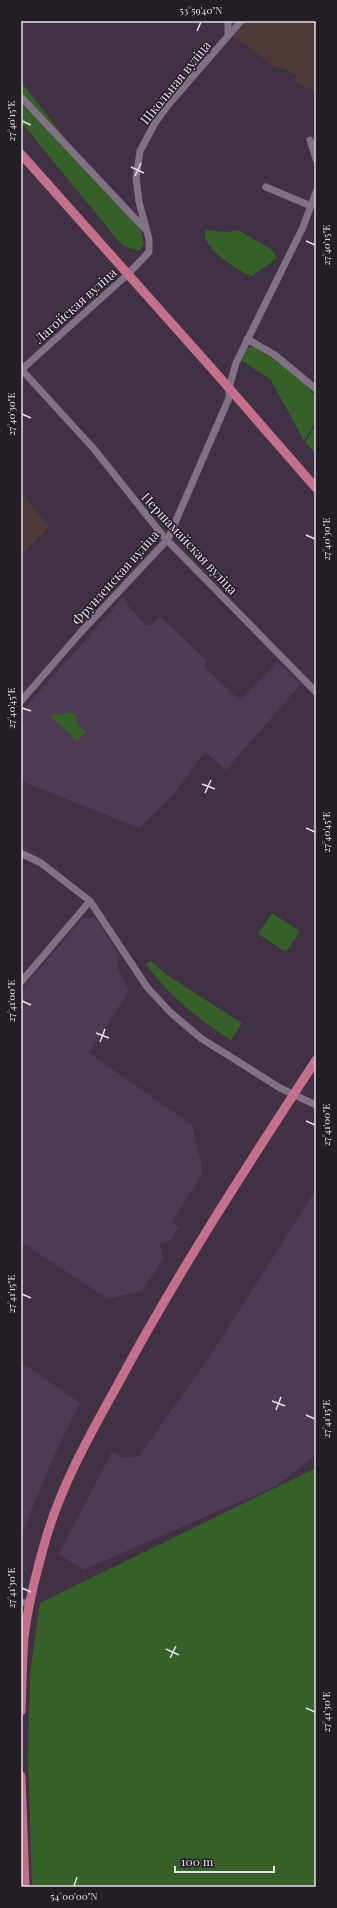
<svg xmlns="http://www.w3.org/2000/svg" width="337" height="1908" viewBox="0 0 337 1908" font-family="'Playfair Display',serif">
<rect width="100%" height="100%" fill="#403244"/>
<g fill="#4c3b52">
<path d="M124,597L125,602L146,626L153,624L160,616L207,661L204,664V666L240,701L278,662L301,684L226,770L205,752L174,794L139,828L26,783L21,779V712Z"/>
<path d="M95,917L119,956L117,966L129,991L89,1053L192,1125L201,1163L202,1175L171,1222L179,1227L170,1241L160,1243L163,1259L142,1291L108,1299L21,1242V991L82,919Z"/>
<path d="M316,1190V1455L276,1486L83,1570L59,1554L112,1452L124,1458L139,1456L208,1359Z"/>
<path d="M21,1362L80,1403L54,1456L30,1513L21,1541Z"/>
</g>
<g fill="#4e3a38">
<path d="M245,21H316V88L314,91L294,82L297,75L272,65L233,35Z"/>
<path d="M21,492L49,527L21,555Z"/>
</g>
<g fill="#356027">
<path d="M21,82L79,156L141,231L144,244L139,251L122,245L21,122Z"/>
<path d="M205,230L227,232L238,230L272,250L277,258L252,276C238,271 212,254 206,240C205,237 205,233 205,230Z"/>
<path d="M251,347C266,347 309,383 316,398C317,400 316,404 316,407C316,424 313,427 304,441L271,380L241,360L247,349Z"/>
<path d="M316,424V454L305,442Z"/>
<path d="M71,712L76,715L77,725L86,732L77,741L50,716Z"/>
<path d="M272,913L300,931L286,952L258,934Z"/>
<path d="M151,961L168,976L242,1023L231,1040C197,1018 170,997 146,964Z"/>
<path d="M316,1468V1887H32L28,1755L30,1674L40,1603Z"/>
</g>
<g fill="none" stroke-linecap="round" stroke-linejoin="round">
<g stroke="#807185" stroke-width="7">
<path d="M228,21V35"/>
<path d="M21,97L144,228"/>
<path d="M310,140L316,159"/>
<path d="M266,187L311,206"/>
<path d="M247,339L275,355L316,389"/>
<path d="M21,369L94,449L164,537L316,692"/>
<path d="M21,370L127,275L149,252V239L139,202L136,178L140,151L155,123L169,104L241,21"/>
<path d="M21,701L80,633L168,539L229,398V388L236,363L303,227L316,192"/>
<path d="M21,853L41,863L90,901L147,987L171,1013L202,1039L231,1057L280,1088L316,1105"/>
<path d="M21,982L90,901"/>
<path d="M21,1602L29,1604"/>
</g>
<g stroke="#c5708a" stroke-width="9">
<path d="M21,154L215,372L316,488"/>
<path d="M21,1711C22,1687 22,1663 24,1638C27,1609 35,1578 43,1549C58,1491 89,1436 118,1384C178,1272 247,1166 316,1060"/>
<path d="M21,1776L25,1887"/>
</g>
</g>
<path fill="none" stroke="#e7dfea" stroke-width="1.5" d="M197,31L201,22M22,121L31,125M131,167L144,173M135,176L141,163M306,241L315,245M22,414L31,418M306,535L315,539M22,708L31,711M202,784L215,789M205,793L211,780M306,828L315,832M22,1001L31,1005M96,1033L109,1038M100,1042L105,1029M306,1121L315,1125M22,1294L31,1298M272,1401L285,1406M276,1410L281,1397M306,1415L315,1419M22,1588L31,1592M166,1649L179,1655M170,1658L176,1646M306,1708L315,1712M74,1886L77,1877"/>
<g text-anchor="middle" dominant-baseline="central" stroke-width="3" stroke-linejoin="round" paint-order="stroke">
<g font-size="13" fill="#e7dfea" stroke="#231d25">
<text transform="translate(175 82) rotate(-51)">Школьная вуліца</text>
<text transform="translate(75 305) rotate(-42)">Лагойская вуліца</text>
<text transform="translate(190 543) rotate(47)">Першамайская вуліца</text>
<text transform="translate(115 577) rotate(-48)">Фрунзенская вуліца</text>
</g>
</g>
<rect width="337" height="1908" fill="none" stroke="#231d25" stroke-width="44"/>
<path d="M175 1866v6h99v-6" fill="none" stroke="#e7dfea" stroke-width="2"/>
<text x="181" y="1866" font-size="12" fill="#e7dfea" stroke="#231d25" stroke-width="3" paint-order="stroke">100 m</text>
<rect x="22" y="22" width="293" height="1864" fill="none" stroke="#e7dfea" stroke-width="1.5"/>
<g font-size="10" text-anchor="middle" fill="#e7dfea">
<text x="201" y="14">53°59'40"N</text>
<text transform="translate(11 121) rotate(-90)" y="4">27°40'15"E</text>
<text transform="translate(326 245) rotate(-90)" y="4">27°40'15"E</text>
<text transform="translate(11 414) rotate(-90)" y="4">27°40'30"E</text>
<text transform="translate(326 539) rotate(-90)" y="4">27°40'30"E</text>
<text transform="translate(11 708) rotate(-90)" y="4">27°40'45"E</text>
<text transform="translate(326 832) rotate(-90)" y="4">27°40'45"E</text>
<text transform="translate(11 1001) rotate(-90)" y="4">27°41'00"E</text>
<text transform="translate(326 1125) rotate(-90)" y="4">27°41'00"E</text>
<text transform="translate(11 1294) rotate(-90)" y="4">27°41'15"E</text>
<text transform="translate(326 1419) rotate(-90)" y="4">27°41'15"E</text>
<text transform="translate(11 1588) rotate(-90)" y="4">27°41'30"E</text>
<text transform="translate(326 1712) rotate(-90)" y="4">27°41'30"E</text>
<text x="74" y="1900">54°00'00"N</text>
</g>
</svg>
